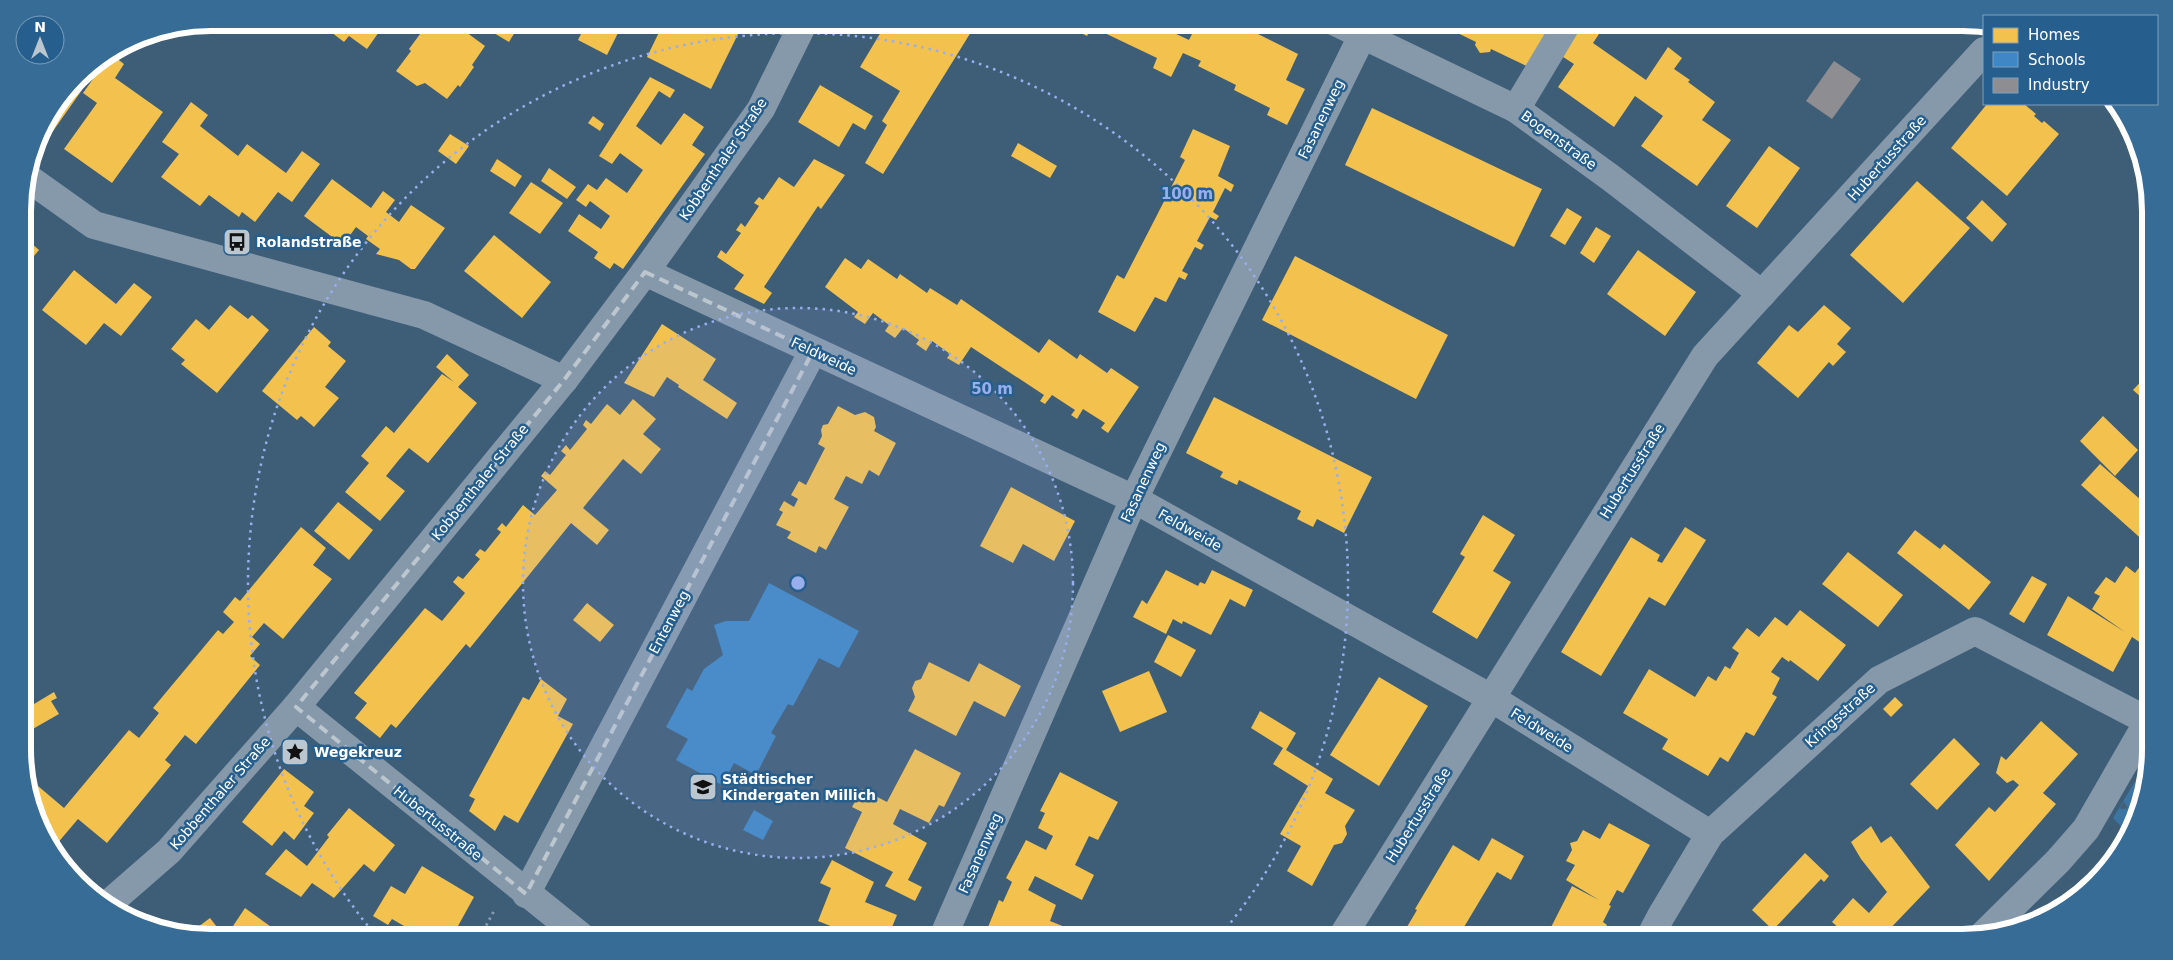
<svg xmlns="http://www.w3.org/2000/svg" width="2173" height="960" viewBox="0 0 2173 960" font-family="'DejaVu Sans',sans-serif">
<defs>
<pattern id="forest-firs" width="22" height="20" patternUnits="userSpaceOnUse" patternTransform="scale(1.25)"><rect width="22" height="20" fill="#3b75a4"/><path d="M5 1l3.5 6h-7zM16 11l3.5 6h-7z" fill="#445e74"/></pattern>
</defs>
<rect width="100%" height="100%" fill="#3e5d76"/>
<path fill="url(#forest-firs)" d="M2148,760L2136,822L2129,834L2113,818Z"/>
<g fill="#f2c14e">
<path d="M318,22H386L367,49L349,36L344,42Z"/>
<path d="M432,22H446L453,27L455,24L485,46L472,65L474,67L460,87L458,85L447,99L425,83L417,86L396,71L411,51L409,49L423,30L425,32Z"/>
<path d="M484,22H521L509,42L482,26Z"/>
<path d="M587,22H613L621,27L607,55L578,40Z"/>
<path d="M664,22H744L711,89L647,57Z"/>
<path d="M887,22H929L934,25L935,22L976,24L883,174L865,163L887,125L882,121L900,91L860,67Z"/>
<path d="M1067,22H1177L1172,32L1189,40L1198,22H1234L1298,54L1286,80L1305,89L1287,125L1267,115L1270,108L1234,90L1236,85L1198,66L1201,61L1183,53L1171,77L1153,68L1157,58L1092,27L1087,36L1065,25Z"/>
<path d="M1435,22H1553L1531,68L1491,49L1490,52L1480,53L1475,45L1476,42Z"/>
<path d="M1583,22H1607L1593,43L1646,80L1668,47L1682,58L1674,69L1690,80L1688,82L1715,102L1702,120L1731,140L1697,186L1641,146L1663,116L1635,96L1614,127L1558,87L1574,64L1560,55Z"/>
<path d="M111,54L124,64L115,78L163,112L112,183L64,149L97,103L83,93Z"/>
<path d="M650,77L675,90L670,98L659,91L636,126L661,145L684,113L704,127L692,145L705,154L623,269L614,263L610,269L594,258L598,252L568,231L579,214L601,229L610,216L590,201L586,207L576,200L588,184L597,190L606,178L627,193L643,170L620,153L612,164L599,156Z"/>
<path d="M75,85L82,90L53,131L44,124Z"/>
<path d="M820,85L873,116L865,130L853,123L839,147L798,122Z"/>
<path d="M191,102L208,115L200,126L238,156L247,144L286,173L302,151L320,164L292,202L278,192L255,222L242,212L239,217L209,195L200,206L161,177L179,154L162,142Z"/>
<path d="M1987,104H2024L2036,114L2034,116L2042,123L2044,121L2059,134L2007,196L1951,148Z"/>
<path d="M1372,108L1542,189L1514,247L1345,165Z"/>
<path d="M593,116L604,124L600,131L588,123Z"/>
<path d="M1193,129L1230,146L1218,176L1234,185L1231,192L1225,188L1213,212L1219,216L1216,220L1210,217L1197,241L1204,245L1201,250L1195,247L1182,271L1188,274L1185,280L1179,277L1166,302L1155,297L1135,332L1098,312L1117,275L1124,279L1155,219L1185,160L1180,157Z"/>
<path d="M450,134L469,146L456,164L438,151Z"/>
<path d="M1018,143L1057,166L1050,178L1011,156Z"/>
<path d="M1769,146L1800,168L1757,228L1726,206Z"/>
<path d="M497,159L522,176L515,187L490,171Z"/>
<path d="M814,159L845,175L821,209L818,206L764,287L772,293L764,304L734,289L744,275L717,257L721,250L726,254L741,233L736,230L741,223L745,227L759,206L754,203L759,197L763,200L779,177L794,187Z"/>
<path d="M549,168L576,187L567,199L541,181Z"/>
<path d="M332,179L371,208L383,191L395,200L386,212L399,222L411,205L445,228L415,269H411L399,260L376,254L380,249L366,239L380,219L368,236L356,227L343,245L304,216Z"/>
<path d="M1917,181L1970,228L1903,303L1850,255Z"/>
<path d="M531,182L563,203L540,234L509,213Z"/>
<path d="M1982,200L2007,224L1992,242L1966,218Z"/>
<path d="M1567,208L1582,217L1565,245L1550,236Z"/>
<path d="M1596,227L1611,236L1594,263L1580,253Z"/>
<path d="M494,235L551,282L522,318L464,271Z"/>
<path d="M23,236L39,250L23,269Z"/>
<path d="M1638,250L1696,292L1665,336L1607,294Z"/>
<path d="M1295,256L1448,335L1416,399L1262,320Z"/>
<path d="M845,258L861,269L868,259L897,279L900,274L927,293L930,288L957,305L961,299L1039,353L1049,339L1077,359L1080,354L1107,373L1111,368L1139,387L1108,433L1101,428L1105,423L1083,409L1077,419L1071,415L1075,410L1052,395L1045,404L1040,401L1044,395L971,347L959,365L947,358L950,354L932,341L926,351L916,344L919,340L903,328L895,338L885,331L889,325L873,313L865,324L854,317L858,312L825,287Z"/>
<path d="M74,270L116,304L134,283L152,297L121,336L104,323L86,345L42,310Z"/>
<path d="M230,305L248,319L252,315L269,330L217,393L181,364L185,360L171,349L196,319L209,330Z"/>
<path d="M1824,305L1851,328L1837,344L1846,352L1833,366L1829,362L1798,398L1757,363L1789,325L1798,332Z"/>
<path d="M662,324L716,359L703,380L737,403L727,419L678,387L679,385L667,377L654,397L624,383Z"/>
<path d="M314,327L331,342L328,346L346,361L325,387L339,398L314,427L301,416L297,420L262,391Z"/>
<path d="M447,354L469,375L458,387L477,403L428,463L409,448L398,461L386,476L405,491L380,521L345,492L369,463L361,456L386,426L394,433L442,374L454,382L436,367Z"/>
<path d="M2149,373L2150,400V405L2133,390Z"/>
<path d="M1214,397L1372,477L1344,533L1317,519L1313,527L1297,519L1301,511L1239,480L1237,485L1220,477L1223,472L1186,453Z"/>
<path d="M633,399L656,419L643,434L661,449L641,474L623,459L583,508L609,530L597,545L571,523L470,648L466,644L396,728L391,724L380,738L355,718L367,703L354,693L425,608L442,621L465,593L453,582L458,576L463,579L480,559L475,555L480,549L485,552L501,532L497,529L502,523L506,527L523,505L535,515L557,490L541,476L545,471L550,475L566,455L561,451L566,445L570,450L587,429L583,425L586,420L591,424L607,404L620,415Z"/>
<path d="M838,406L855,415L865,412L874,417L876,427L874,431L896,443L879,476L869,470L862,484L846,476L834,499L849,507L826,550L819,546L816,553L787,538L791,532L776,525L783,512L779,510L784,501L794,507L798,499L791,495L799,481L806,485L825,448L818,444L822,436L821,430L823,425L828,424Z"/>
<path d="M2103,416L2138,450L2115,476L2080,441Z"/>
<path d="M2100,464L2150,508V538L2146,543L2081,485Z"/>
<path d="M1011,487L1075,521L1054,561L1023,544L1013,563L980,546Z"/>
<path d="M338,502L373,530L349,560L314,531Z"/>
<path d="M1483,515L1515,535L1493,571L1511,582L1477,639L1432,612L1465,557L1460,554Z"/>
<path d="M301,527L326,548L313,565L332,579L283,639L264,623L252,637L260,644L250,656L260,665L196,744L185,735L165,760L171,765L107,843L78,819L56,845L45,836L37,821L30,795L38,786L64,808L129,730L139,738L159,713L153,708L218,630L223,634L234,622L223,612L235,597L240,601Z"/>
<path d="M1685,527L1706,540L1665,606L1649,597L1601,676L1561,652L1631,537L1660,555L1657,561L1662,563Z"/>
<path d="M1915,530L1940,549L1944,544L1991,582L1969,610L1897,553Z"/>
<path d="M1848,552L1903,595L1878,627L1822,584Z"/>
<path d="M2145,560L2150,564V649L2132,637L2113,672L2047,635L2068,596L2125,632L2092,609L2100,596L2094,593L2106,577L2115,583L2126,566L2135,573Z"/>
<path d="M1166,570L1198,586L1200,582L1205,584L1212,570L1253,590L1245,607L1230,599L1211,635L1183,621L1182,624L1173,619L1166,634L1133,617L1142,600L1147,604Z"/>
<path d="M2032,576L2047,584L2024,623L2009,614Z"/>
<path d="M587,603L614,625L600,642L573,620Z"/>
<path d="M1800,610L1846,645L1818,681L1790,660L1789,662L1782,657L1771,672L1780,678L1772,694L1777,697L1754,736L1746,732L1728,762L1720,757L1708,776L1662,749L1668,739L1623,713L1649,669L1695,697L1708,676L1716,681L1725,666L1730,669L1739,653L1732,648L1747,628L1759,637L1775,617L1787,626Z"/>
<path d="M1168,635L1196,650L1181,677L1154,662Z"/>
<path d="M929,662L969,682L979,663L1021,686L1005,717L974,701L956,736L908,711L915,697L912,688L915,681L921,679Z"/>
<path d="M1149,671L1167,712L1120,732L1102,691Z"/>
<path d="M1379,677L1428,706L1379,786L1330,755Z"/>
<path d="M541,679L567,699L558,716L573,724L518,823L504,815L495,831L469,811L475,799L469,796L523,697L529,700Z"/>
<path d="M54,692L57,698L51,701L59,714L24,734V710Z"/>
<path d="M1895,697L1903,705L1891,717L1883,709Z"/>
<path d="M1260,711L1296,733L1286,750L1333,779L1325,793L1355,810L1345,826L1347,834L1342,843L1334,845L1312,886L1287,871L1301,846L1280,834L1308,786L1273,764L1283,748L1251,728Z"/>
<path d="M2041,721L2078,754L2043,793L2056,804L1989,881L1955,845L1989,807L1995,812L2019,785L2013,780L2007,783L1996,773L2001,756L2006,760Z"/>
<path d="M1954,738L1980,764L1937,810L1910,784Z"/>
<path d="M915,749L961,773L944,807L939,805L929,823L900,809L893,824L927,843L908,880L922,887L915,901L885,886L893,872L845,848L862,812L852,807L862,789L887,802Z"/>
<path d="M284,769L314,792L304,806L314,813L294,840L284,831L272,846L242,822Z"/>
<path d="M1060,772L1118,802L1098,840L1089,836L1075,865L1094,875L1082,900L1035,876L1028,890L1056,905L1050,921L1065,927L1061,937H984L999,900L1003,902L1012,882L1006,878L1026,840L1046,850L1053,836L1038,828L1045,813L1040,811Z"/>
<path d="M349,808L395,845L374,872L364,864L334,898L312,883L301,897L265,874L286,849L307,866L329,837L327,835Z"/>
<path d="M1609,823L1650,845L1623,893L1617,890L1609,905L1611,906L1603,922L1607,925L1601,937H1546L1572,886L1599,900L1566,880L1575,865L1566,861L1572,850L1570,843L1577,841L1583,830L1600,839Z"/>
<path d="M1871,826L1881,843L1891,836L1930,887L1882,937H1849L1832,922L1853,898L1869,913L1887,892L1861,859L1851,842Z"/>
<path d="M1492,838L1524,856L1511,880L1497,872L1458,937H1401L1417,910L1415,909L1453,845L1479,861Z"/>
<path d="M1805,853L1829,876L1824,882L1821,879L1773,930L1752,910Z"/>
<path d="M832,860L874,882L865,902L897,915L888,937H858L818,921L831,888L820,883Z"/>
<path d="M422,866L474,897L458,926L472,934L469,937H423L392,919L388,925L373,916L391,886L405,894Z"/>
<path d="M245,908L285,937H230L227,935Z"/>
<path d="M210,918L220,931L212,937L190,933Z"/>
</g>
<g fill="#3f88c5">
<path d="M769,583L859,631L839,668L819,658L793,706L788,704L771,733L776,736L756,775L734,763L722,785L676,760L688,739L666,727L687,688L692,691L704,669L723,655L714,625L726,621H749Z"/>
<path d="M754,810L773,821L763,840L743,830Z"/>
</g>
<path fill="#8d8d92" d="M1834,61L1861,79L1832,119L1806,101Z"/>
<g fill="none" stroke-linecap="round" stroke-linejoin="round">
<path stroke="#8599aa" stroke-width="3" stroke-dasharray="2.5 4" stroke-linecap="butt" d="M480,937L495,909"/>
<g stroke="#8599aa" stroke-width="28">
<path d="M1335,22L1516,109L1611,178L1762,294"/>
<path d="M1516,109L1568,22"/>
<path d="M28,178L94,225L424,315L564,380"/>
<path d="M645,272L1134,499L1491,698L1710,834"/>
<path d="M296,707L582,937"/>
<path d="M526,894L813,351"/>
<path d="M107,905L169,851L296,707L564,380L645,272L761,109L804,22"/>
<path d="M1983,935L2058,861L2086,829L2150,718"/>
<path d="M943,937L1134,499L1362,36"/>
<path d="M1342,937L1705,356L1984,51"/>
<path d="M1650,937L1661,916L1710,834L1879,680L1975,631L2148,721"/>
</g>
</g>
<path fill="none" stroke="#bbc6cf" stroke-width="4" stroke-dasharray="10 6" stroke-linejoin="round" d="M645,272L813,351L526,894L296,707L564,380Z"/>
<circle cx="798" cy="583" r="275" fill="#99afed" fill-opacity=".12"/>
<g fill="none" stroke="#99afed" stroke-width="2.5" stroke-dasharray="2.5 5">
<circle cx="798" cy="583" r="275"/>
<path d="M377 937A550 550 0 1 1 1219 937"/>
</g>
<defs>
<symbol id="bus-square" viewBox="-11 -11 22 22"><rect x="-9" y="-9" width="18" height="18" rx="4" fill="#bbc6cf" stroke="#265f8e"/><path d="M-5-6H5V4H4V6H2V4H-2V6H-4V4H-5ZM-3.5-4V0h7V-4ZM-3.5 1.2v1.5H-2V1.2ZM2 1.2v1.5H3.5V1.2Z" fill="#111"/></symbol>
<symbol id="sight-square" viewBox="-11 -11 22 22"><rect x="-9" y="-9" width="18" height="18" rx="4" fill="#bbc6cf" stroke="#265f8e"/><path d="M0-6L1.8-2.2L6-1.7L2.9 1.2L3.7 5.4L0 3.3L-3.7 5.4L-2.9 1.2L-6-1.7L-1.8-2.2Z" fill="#111"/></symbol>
<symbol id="school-square" viewBox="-11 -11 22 22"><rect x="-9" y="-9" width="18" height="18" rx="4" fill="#bbc6cf" stroke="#265f8e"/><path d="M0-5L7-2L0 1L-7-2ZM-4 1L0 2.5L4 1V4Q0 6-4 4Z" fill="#111"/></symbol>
</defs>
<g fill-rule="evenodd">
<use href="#bus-square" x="221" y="226" width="32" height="32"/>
<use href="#sight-square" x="279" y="736" width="32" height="32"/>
<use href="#school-square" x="687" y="771" width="32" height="32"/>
</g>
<g text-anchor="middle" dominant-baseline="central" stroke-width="5" stroke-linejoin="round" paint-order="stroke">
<g font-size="14" fill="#fff" stroke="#265f8e">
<text transform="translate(1321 119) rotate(-64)">Fasanenweg</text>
<text transform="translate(1559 140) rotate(36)">Bogenstraße</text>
<text transform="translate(1887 158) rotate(-48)">Hubertusstraße</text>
<text transform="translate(723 159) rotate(-56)">Kobbenthaler Straße</text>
<text transform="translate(824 356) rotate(25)">Feldweide</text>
<text transform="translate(1632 471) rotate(-58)">Hubertusstraße</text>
<text transform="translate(480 482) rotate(-51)">Kobbenthaler Straße</text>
<text transform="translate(1143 482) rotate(-65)">Fasanenweg</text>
<text transform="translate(1190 530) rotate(29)">Feldweide</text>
<text transform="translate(669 622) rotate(-62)">Entenweg</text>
<text transform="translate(1840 715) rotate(-42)">Kringsstraße</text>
<text transform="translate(1542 730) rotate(32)">Feldweide</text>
<text transform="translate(220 793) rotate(-49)">Kobbenthaler Straße</text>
<text transform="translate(1418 815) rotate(-58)">Hubertusstraße</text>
<text transform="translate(438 823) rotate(39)">Hubertusstraße</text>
<text transform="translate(980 853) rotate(-66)">Fasanenweg</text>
</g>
<g font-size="14" font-weight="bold" fill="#fff" stroke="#265f8e" text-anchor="start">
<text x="256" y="242">Rolandstraße</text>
<text x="314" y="752">Wegekreuz</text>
<text x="722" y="779">Städtischer<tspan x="722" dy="16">Kindergaten Millich</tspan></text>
</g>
</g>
<path d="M0 0H2173V960H0ZM211 31H1962A180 180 0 0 1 2142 211V749A180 180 0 0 1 1962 929H211A180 180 0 0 1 31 749V211A180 180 0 0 1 211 31Z" fill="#376c97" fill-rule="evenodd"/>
<path fill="none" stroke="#fff" stroke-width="6" d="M211 31H1962A180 180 0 0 1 2142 211V749A180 180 0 0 1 1962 929H211A180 180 0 0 1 31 749V211A180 180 0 0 1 211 31Z"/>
<circle cx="798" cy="583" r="8" fill="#99afed" stroke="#265f8e" stroke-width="2.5"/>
<g font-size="15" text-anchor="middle" font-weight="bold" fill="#99afed" stroke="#265f8e" stroke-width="5" stroke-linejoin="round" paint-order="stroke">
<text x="1187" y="199">100 m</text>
<text x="992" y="394">50 m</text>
</g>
<rect x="1983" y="15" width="175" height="90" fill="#265f8e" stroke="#7d9fbb"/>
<rect x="1993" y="28" width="25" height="15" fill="#f2c14e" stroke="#7d9fbb"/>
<text x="2028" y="40" font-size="15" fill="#ffffff">Homes</text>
<rect x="1993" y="52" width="25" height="15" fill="#3f88c5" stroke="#7d9fbb"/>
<text x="2028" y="65" font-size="15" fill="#ffffff">Schools</text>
<rect x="1993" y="78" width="25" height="15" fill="#8d8d92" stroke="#7d9fbb"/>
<text x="2028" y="90" font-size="15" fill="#ffffff">Industry</text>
<g transform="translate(40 40)"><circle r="24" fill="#265f8e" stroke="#7d9fbb"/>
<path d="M0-4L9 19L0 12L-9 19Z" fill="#bbc6cf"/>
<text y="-8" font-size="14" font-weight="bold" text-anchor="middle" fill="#ffffff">N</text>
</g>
</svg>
